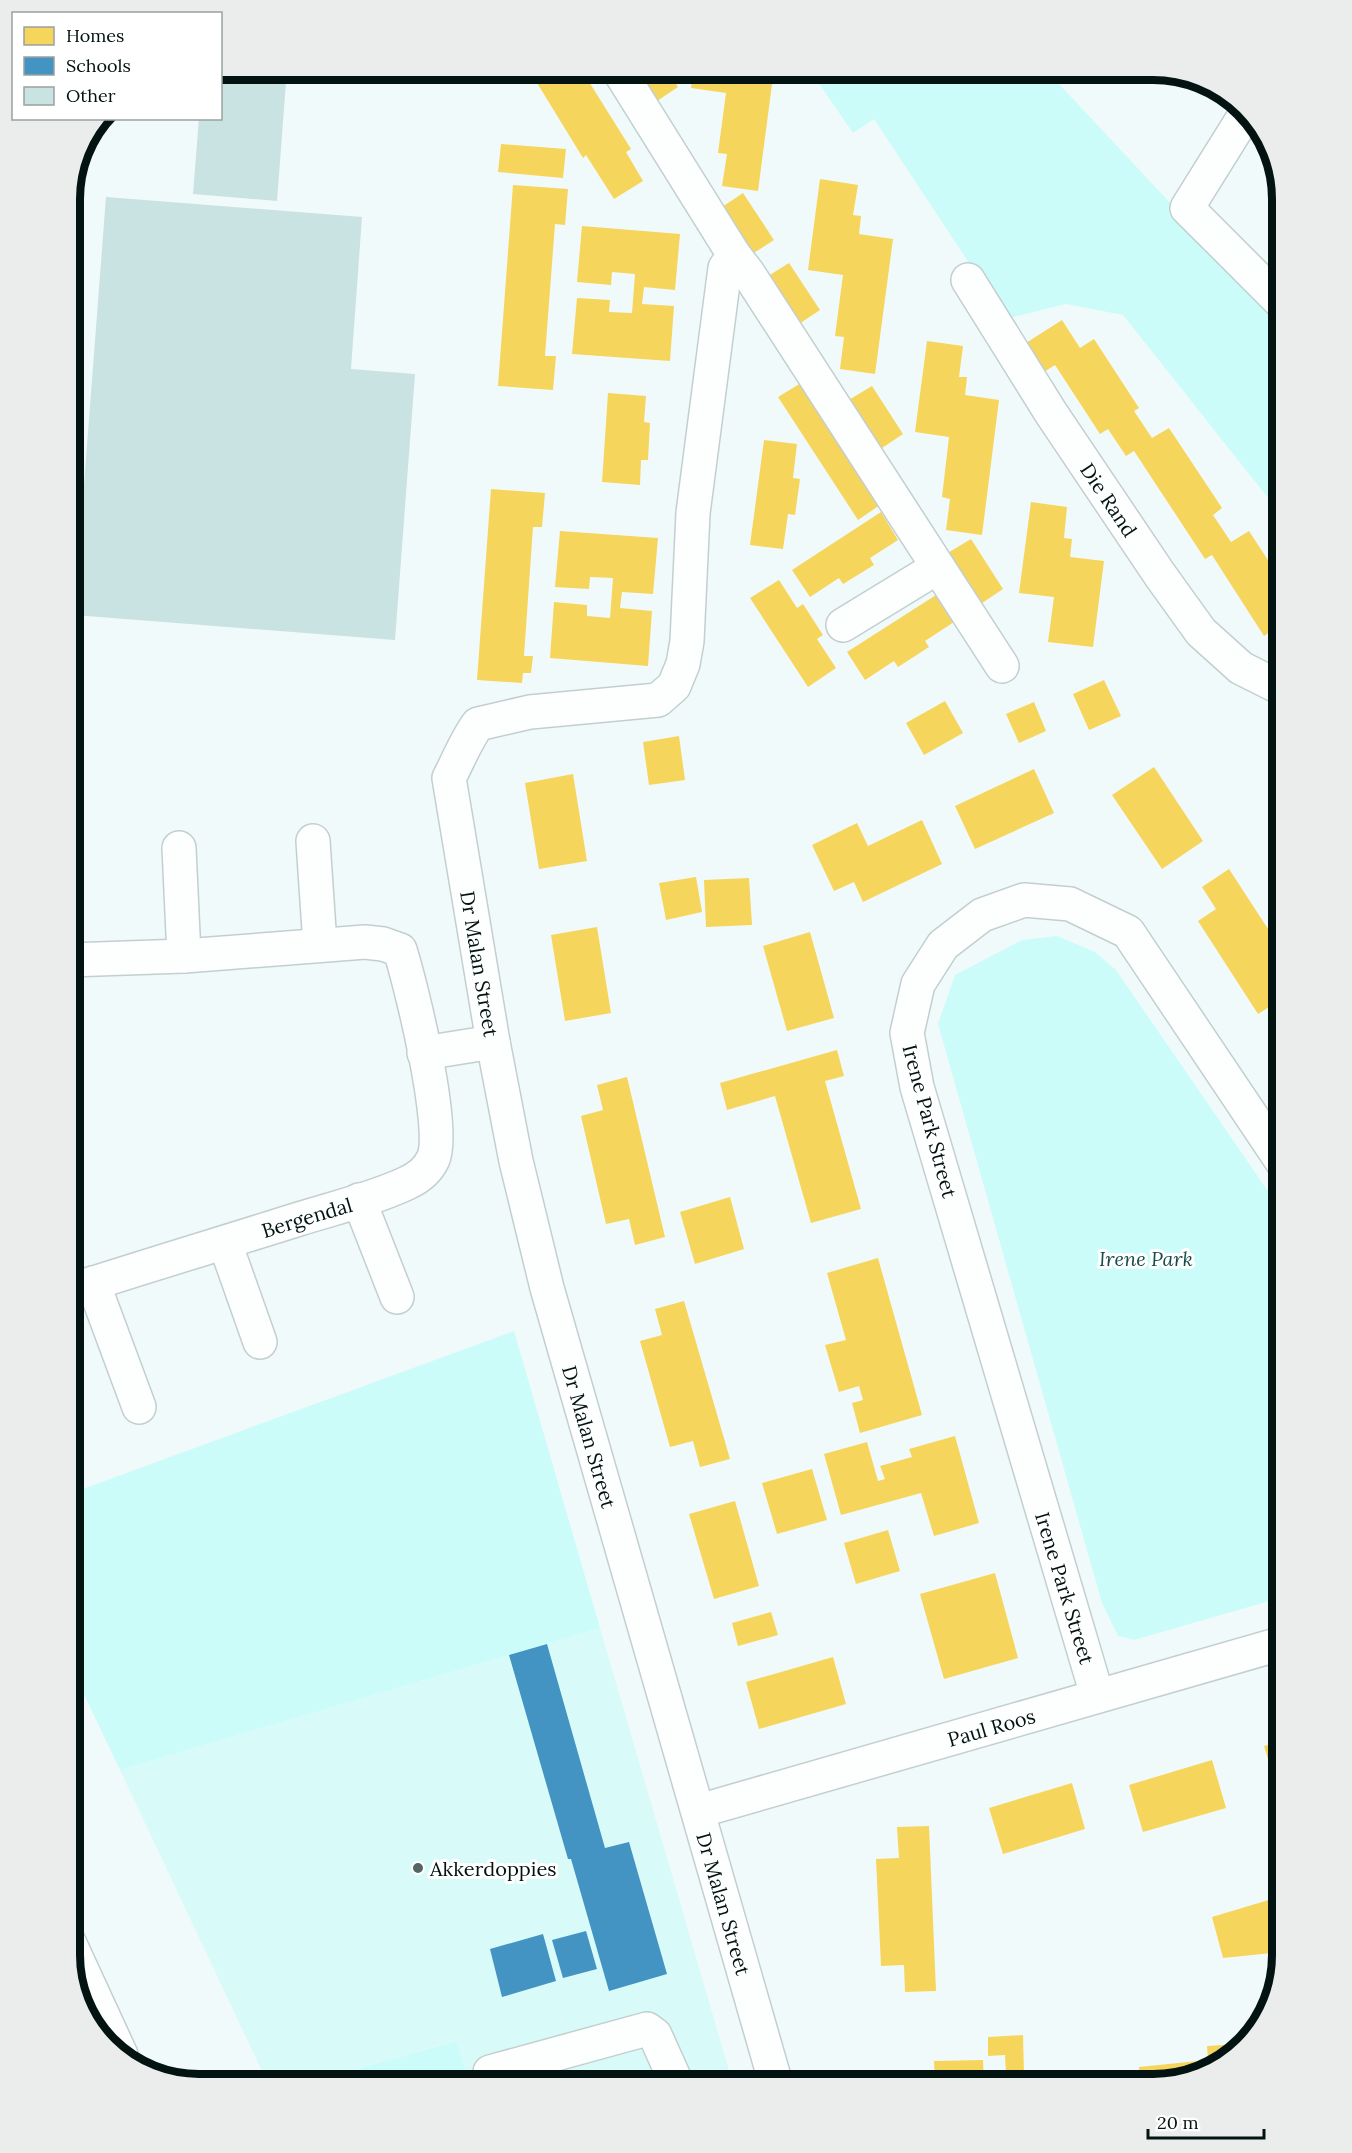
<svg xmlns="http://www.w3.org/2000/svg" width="1352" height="2153" viewBox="0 0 1352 2153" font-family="Lora,serif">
<rect width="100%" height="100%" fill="#f1fafa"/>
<path fill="#d8fbf9" d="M600,1628L733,2084H470L455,2041L303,2084H268L120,1770Z"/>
<g fill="#cbfcf9">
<path d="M809,69H1045L1262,301L1283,321V517L1123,315L1066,304L1006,319L874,119L853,133Z"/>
<path d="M1057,936L1095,952L1116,970L1283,1213V1597L1134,1640L1118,1636L1102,1603L938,1024L955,975L1022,940Z"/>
<path d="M514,1331L600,1628L120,1770L69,1663V1494Z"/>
<path d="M456,2041L470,2084H303Z"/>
</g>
<g fill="#f6d55c">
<path d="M532,69H581L631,149L626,152L643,181L614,199L586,155L583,158L534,78L537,76Z"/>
<path d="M632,69H667L678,87L654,103Z"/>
<path d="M693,69H774L758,191L722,186L727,154L718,153L726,93L691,88Z"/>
<path d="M501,144L566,149L563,178L498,172Z"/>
<path d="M820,179L858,185L853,215L861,216L859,234L893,239L875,374L840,369L844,337L835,336L843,275L808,270Z"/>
<path d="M513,185L568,189L565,225L555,224L545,356H556L553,390L498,386Z"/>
<path d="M743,193L774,240L749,256L719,209Z"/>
<path d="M582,226L680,234L675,290L644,287L642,304L674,306L670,361L572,354L577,298L610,300L609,312L632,313L635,274L612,272L611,285L577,282Z"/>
<path d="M789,263L820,310L796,326L765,278Z"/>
<path d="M1062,320L1080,348L1094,339L1139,408L1134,411L1152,438L1169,428L1222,508L1213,515L1231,542L1249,531L1283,583V639L1275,628L1264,636L1212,555L1205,559L1134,451L1126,456L1108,429L1100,434L1055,365L1044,372L1026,343Z"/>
<path d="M927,341L963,346L959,377H967L965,395L999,400L982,535L946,530L950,499L942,497L949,437L915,432Z"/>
<path d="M801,383L880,505L858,520L778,397Z"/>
<path d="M872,386L903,434L879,450L847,401Z"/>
<path d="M608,393L646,396L644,422L650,423L648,460H641L640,485L602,482Z"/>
<path d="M764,440L797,444L793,478L800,479L795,515L788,514L783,549L750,545Z"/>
<path d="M491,489L545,493L542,527H533L524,656H533L531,673H523L522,683L477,680Z"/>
<path d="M1031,502L1067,507L1064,538L1072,539L1070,557L1104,561L1093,647L1048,642L1054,597L1019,593Z"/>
<path d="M881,512L898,540L870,558L874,565L843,584L839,578L810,597L792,570Z"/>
<path d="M560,531L658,538L653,594L622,592L620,608L652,611L648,666L550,658L554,602L587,605V616L610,618L613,578L590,577L589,589L555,587Z"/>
<path d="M971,539L1003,589L979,605L946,554Z"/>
<path d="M779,580L797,608L803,604L823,635L817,639L836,668L808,687L750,598Z"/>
<path d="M936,595L954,622L925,641L929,647L898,667L894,661L865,680L847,652Z"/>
<path d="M1104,680L1121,716L1089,730L1073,694Z"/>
<path d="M945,701L963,733L924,755L906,723Z"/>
<path d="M1034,702L1046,731L1019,743L1006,714Z"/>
<path d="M1283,721V756L1268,732Z"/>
<path d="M679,736L685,780L649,785L643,742Z"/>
<path d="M1154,767L1203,841L1162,869L1112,795Z"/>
<path d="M1034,769L1054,813L975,849L955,806Z"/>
<path d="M573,774L587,861L539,869L525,783Z"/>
<path d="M922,820L942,864L863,902L854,882L834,891L812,845L857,823L868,846Z"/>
<path d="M1229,869L1283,952V1011L1277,1002L1258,1014L1198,921L1216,909L1202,887Z"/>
<path d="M696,877L702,912L666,920L659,883Z"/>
<path d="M749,878L752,925L706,927L704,880Z"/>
<path d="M597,927L611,1013L565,1021L551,935Z"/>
<path d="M810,932L834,1018L787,1031L763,946Z"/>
<path d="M837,1050L844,1076L825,1081L861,1209L811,1223L775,1096L727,1110L720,1083Z"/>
<path d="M627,1077L665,1237L635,1245L629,1219L606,1224L581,1116L603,1110L597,1085Z"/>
<path d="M730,1197L744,1249L695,1264L680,1212Z"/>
<path d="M878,1258L922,1415L860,1433L852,1403L863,1400L859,1386L839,1392L825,1345L846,1340L827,1273Z"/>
<path d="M684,1301L730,1459L700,1467L693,1441L670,1447L640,1341L662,1335L655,1309Z"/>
<path d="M955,1436L979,1523L934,1536L921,1493L841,1515L824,1454L867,1442L878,1481L885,1479L880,1466L912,1457L909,1449Z"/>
<path d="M812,1469L827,1520L777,1534L762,1483Z"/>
<path d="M735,1501L759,1586L714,1599L689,1514Z"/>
<path d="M888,1530L900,1571L856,1584L844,1543Z"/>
<path d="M995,1573L1018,1658L944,1679L920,1594Z"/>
<path d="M771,1612L778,1635L738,1646L732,1623Z"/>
<path d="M833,1657L846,1704L759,1729L746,1682Z"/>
<path d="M1283,1741V1790L1278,1791L1264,1746Z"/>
<path d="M1212,1760L1226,1808L1143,1832L1129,1785Z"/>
<path d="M1072,1783L1085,1829L1003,1854L989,1808Z"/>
<path d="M929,1826L936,1991L905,1992L904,1965L881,1966L876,1859L899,1858L897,1827Z"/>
<path d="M1279,1897L1283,1910V1952L1223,1958L1212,1917Z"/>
<path d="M1023,2035L1024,2074H1006L1005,2055L988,2056V2037Z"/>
<path d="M1239,2044L1211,2070L1153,2084H1140L1139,2067L1208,2060L1207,2046Z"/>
<path d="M983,2060L984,2084H935L934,2061Z"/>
</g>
<g fill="#4393c3">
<path d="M547,1644L605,1848L629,1842L667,1974L609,1991L571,1859H568L509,1655Z"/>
<path d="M586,1931L597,1969L563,1978L552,1940Z"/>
<path d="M543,1934L556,1981L502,1997L490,1949Z"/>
</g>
<g fill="#c8e3e2">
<path d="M220,69H287L277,201L193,194L199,118H220Z"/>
<path d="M106,197L362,217L351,369L415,374L395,640L74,615Z"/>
</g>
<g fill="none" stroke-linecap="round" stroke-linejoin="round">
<defs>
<g id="minor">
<path d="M618,69L734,255L748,273L1002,666"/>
<path d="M1245,115L1187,208L1283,304"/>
<path id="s1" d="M734,255L725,268L693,513L687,641L683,664L674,686L658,700L530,712L478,724C466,740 459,759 449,778L493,1042L516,1161L547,1288L776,2084"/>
<path id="s2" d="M968,280L1051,413L1160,575L1201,632L1241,668L1283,689"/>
<path d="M843,625L938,567"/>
<path d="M313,841L320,945"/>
<path d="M179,848L184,956"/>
<path d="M424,1053L493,1042"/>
<path d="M359,1200L397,1297"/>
<path d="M225,1243L260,1342"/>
<path d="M93,1283L139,1407"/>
<path id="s3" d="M69,1291C146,1266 223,1243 299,1219C334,1208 373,1199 407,1183C418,1178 428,1170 433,1159C447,1130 411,985 400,950L383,944L365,942L184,956L69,960"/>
<path d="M1097,1695L917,1087L907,1033L918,984L943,945L982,915L1024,900L1070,904L1128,932L1283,1163"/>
<path id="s4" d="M699,1811L1283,1643"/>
<path d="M490,2072L647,2029L655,2035L677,2084"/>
</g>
<path id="major" d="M69,1942L121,2055"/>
</defs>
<use href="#minor" stroke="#c3cfcf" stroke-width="36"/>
<use href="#major" stroke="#c3cfcf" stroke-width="36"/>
<use href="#minor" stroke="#fdfefe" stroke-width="33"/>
<use href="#major" stroke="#fdfefe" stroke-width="33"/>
</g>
<circle fill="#566463" stroke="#fff" stroke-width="2" cx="418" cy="1868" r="6"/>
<g text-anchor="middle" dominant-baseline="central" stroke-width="6" stroke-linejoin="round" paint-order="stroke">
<g font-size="20" fill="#031312" stroke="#fff">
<text stroke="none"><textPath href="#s2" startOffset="261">Die Rand</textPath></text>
<text stroke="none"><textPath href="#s1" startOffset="891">Dr Malan Street</textPath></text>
<text transform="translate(930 1121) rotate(75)">Irene Park Street</text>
<text stroke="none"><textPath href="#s3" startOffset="249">Bergendal</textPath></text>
<text stroke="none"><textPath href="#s1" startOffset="1377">Dr Malan Street</textPath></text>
<text transform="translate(1065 1588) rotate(73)">Irene Park Street</text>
<text stroke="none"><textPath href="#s4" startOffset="304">Paul Roos</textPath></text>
<text stroke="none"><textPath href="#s1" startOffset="1863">Dr Malan Street</textPath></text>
</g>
<g font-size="20" font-style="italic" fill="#174d4b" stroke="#fff">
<text x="1146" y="1258">Irene Park</text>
</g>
<g font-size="20" fill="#031312" stroke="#fff" text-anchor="start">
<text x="430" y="1868">Akkerdoppies</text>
</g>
</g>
<path d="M0 0H1352V2153H0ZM199 80H1153A119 119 0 0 1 1272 199V1955A119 119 0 0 1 1153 2074H199A119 119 0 0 1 80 1955V199A119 119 0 0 1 199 80Z" fill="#ebecec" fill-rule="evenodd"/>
<path fill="none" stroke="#031312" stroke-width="8" d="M199 80H1153A119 119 0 0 1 1272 199V1955A119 119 0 0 1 1153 2074H199A119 119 0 0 1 80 1955V199A119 119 0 0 1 199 80Z"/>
<rect x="12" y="12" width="210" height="108" fill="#ffffff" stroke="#9aa1a0" stroke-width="1.5"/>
<rect x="24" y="27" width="30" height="18" fill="#f6d55c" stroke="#9aa1a0" stroke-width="1.5"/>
<text x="66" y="42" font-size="18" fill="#031312">Homes</text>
<rect x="24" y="57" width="30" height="18" fill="#4393c3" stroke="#9aa1a0" stroke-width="1.5"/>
<text x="66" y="72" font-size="18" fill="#031312">Schools</text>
<rect x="24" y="87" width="30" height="18" fill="#c8e3e2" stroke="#9aa1a0" stroke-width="1.5"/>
<text x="66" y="102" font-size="18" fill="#031312">Other</text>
<path d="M1148 2129v9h116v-9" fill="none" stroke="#031312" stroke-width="3"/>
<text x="1157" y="2129" font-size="18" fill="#031312" stroke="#ffffff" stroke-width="4.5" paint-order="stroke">20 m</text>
</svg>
